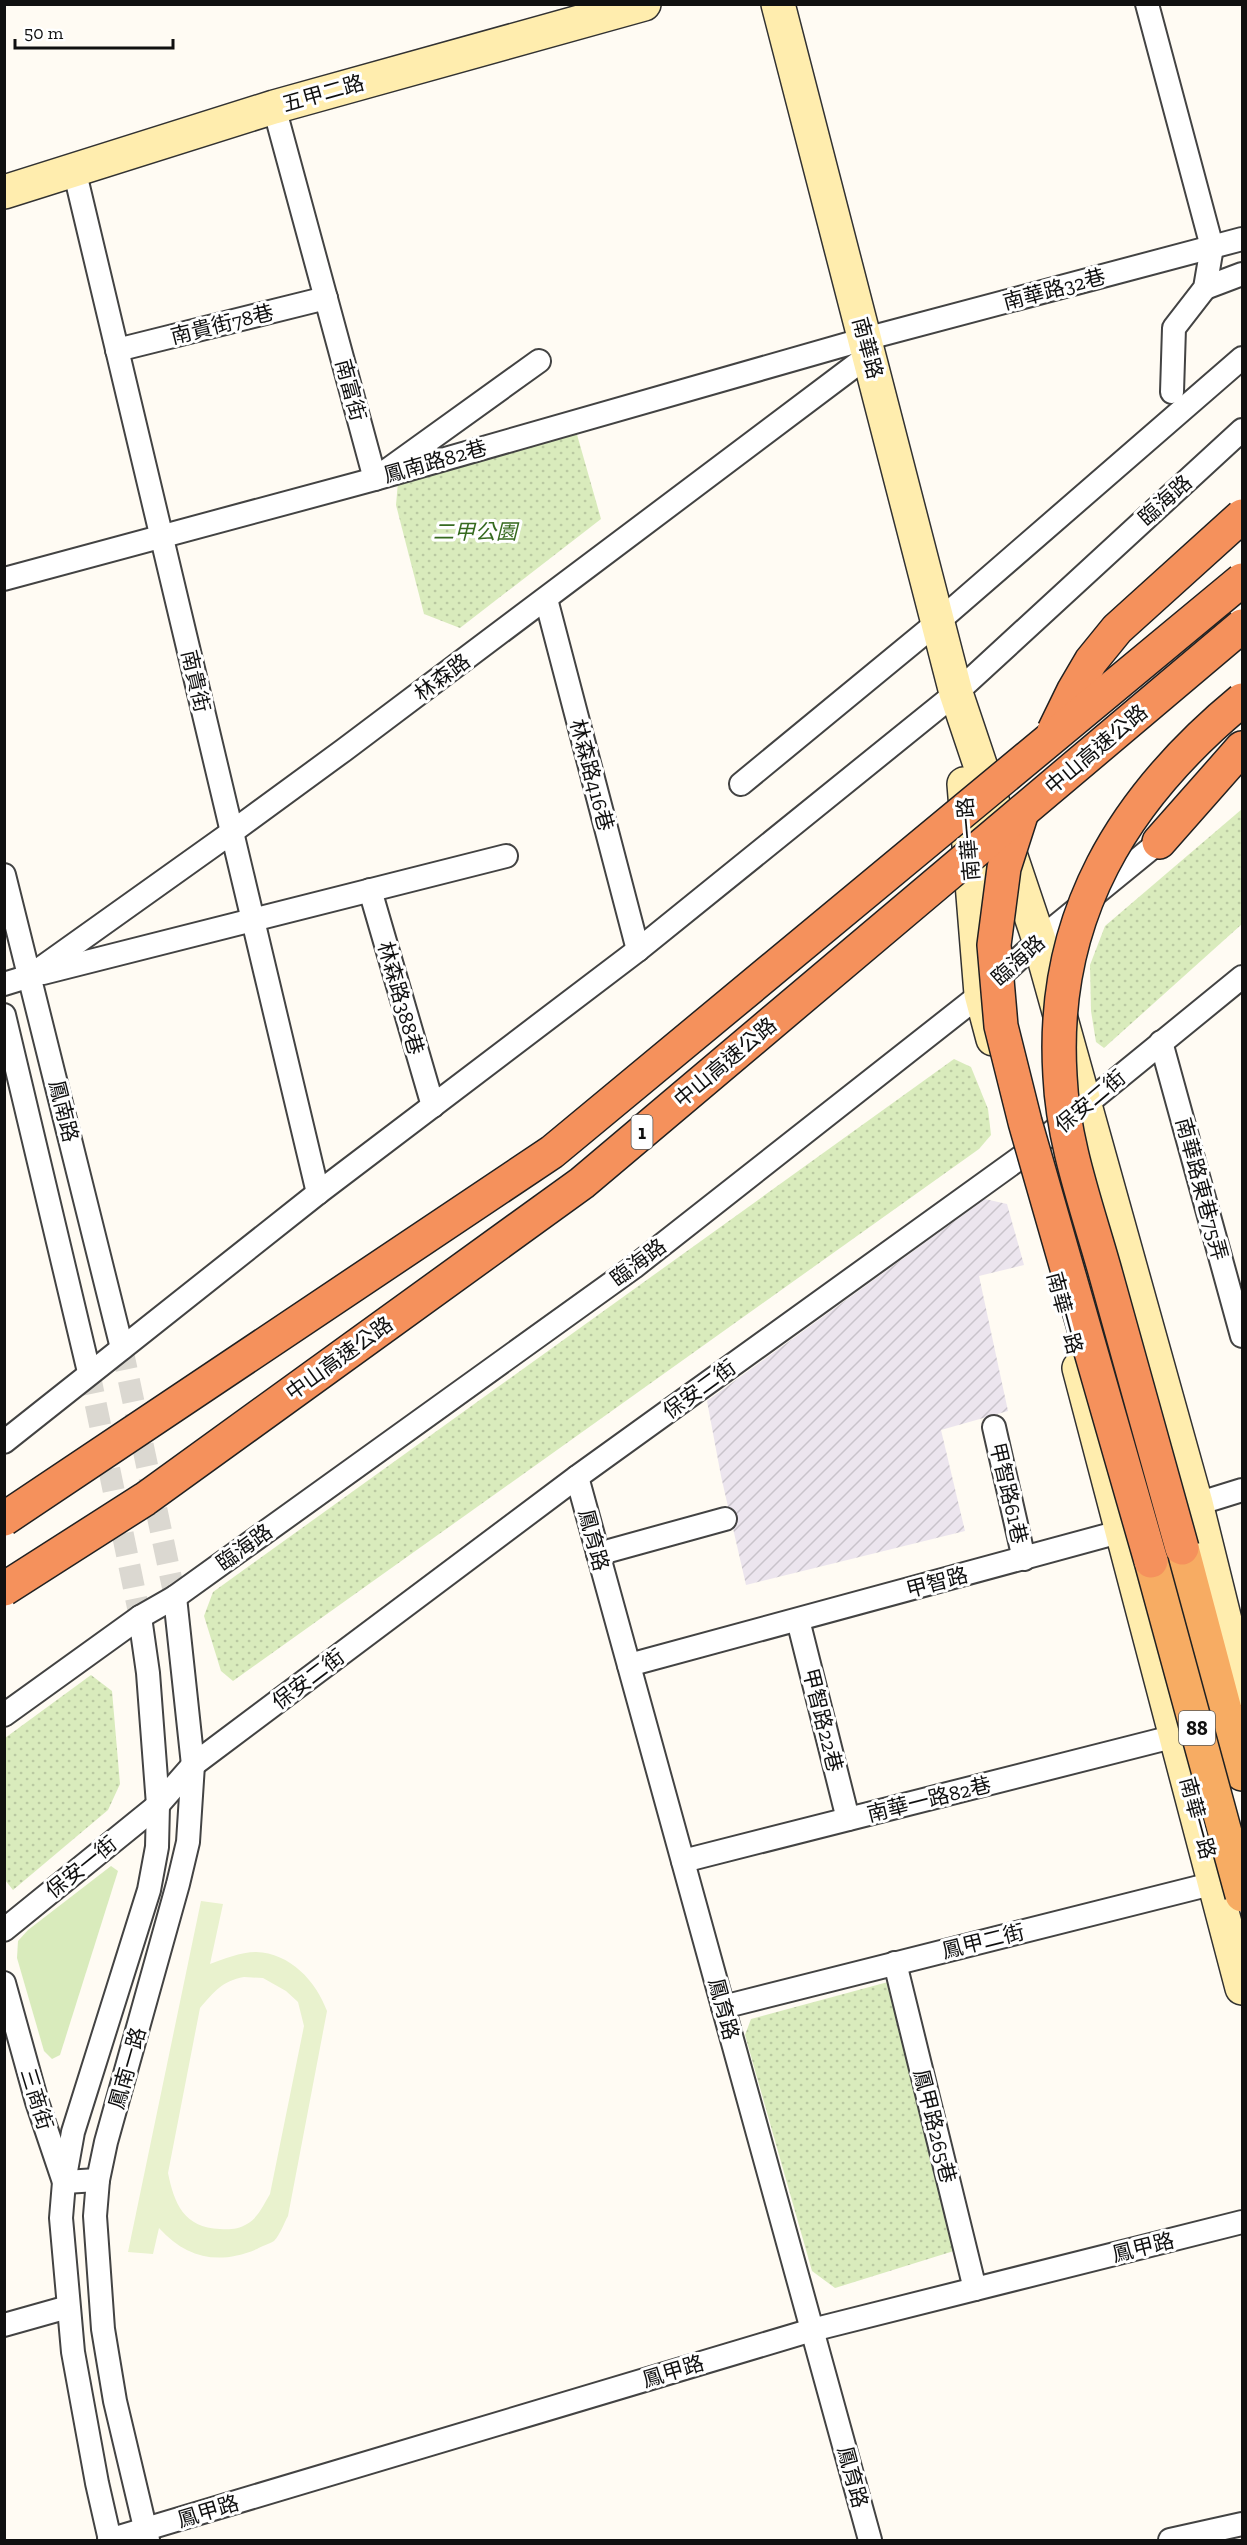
<svg xmlns="http://www.w3.org/2000/svg" width="1247" height="2545" viewBox="0 0 1247 2545" font-family="'Zilla Slab','Noto Sans TC',serif">
<defs>
<pattern id="industrial-furrows" width="10" height="10" patternUnits="userSpaceOnUse" patternTransform="scale(1.5)"><rect width="10" height="10" fill="#ece5ee"/><path d="M-1 1l2-2M0 10L10 0M9 11l2-2" fill="none" stroke="#c9c3cb"/></pattern>
<pattern id="park-dots" width="8" height="8" patternUnits="userSpaceOnUse" patternTransform="scale(1.5)"><rect width="8" height="8" fill="#d9ebbc"/><path d="M2 2h.1M6 6h.1" fill="none" stroke="#b9c8a1" stroke-width="1.8" stroke-linecap="round"/></pattern>
</defs>
<rect width="100%" height="100%" fill="#fffbf3"/>
<path fill="url(#industrial-furrows)" d="M985,1199L1007,1204L1024,1265L979,1276L1008,1411L941,1430L965,1531L746,1585L721,1476L707,1401Z"/>
<path fill="#d9ebbc" d="M111,1866L118,1871L60,2055L52,2059L44,2051L17,1958L18,1941L28,1930Z"/>
<g fill="url(#park-dots)">
<path d="M576,431L601,519L460,628L424,614L396,505L398,482Z"/>
<path d="M1242,809V924L1104,1048L1096,1042L1091,1011L1090,965L1105,926Z"/>
<path d="M954,1059L971,1067L988,1109L991,1135L979,1149L233,1681L221,1671L204,1616L213,1592Z"/>
<path d="M91,1675L112,1691L120,1784L108,1810L13,1890L5,1880V1738Z"/>
<path d="M888,1982L957,2250L835,2288L812,2271L745,2035L751,2019Z"/>
</g>
<path fill="#e9f2ce" fill-rule="evenodd" d="M201,1901L223,1904L210,1964C224,1959 240,1952 256,1952C290,1953 316,1981 327,2011L288,2216C284,2223 280,2235 274,2241C270,2244 261,2246 257,2249C219,2265 187,2259 159,2228L153,2254L128,2252ZM244,1977L263,1978L286,1991L298,2002L304,2026L270,2194C264,2204 258,2218 247,2224C239,2229 229,2230 220,2229C184,2228 174,2203 168,2173L200,2008C214,1992 222,1981 244,1977Z"/>
<g fill="none" stroke-linecap="round" stroke-linejoin="round">
<g stroke="#dbd8d1" stroke-width="22" stroke-dasharray="22 11" stroke-linecap="butt">
<path d="M122,1348L175,1597"/>
<path d="M89,1372L140,1617"/>
</g>
<defs>
<g id="minor">
<path d="M1147,4L1212,247L1205,288L1174,328L1172,392"/>
<path d="M274,107L375,479L539,361"/>
<path d="M74,169L318,1193"/>
<path d="M1205,288L1242,274"/>
<path d="M117,350L326,298"/>
<path d="M4,579L375,479L865,339L1242,239"/>
<path d="M546,599L638,950"/>
<path d="M741,784L939,621L1242,358"/>
<path d="M4,875L122,1348"/>
<path d="M370,890L433,1106"/>
<path d="M43,973L506,856"/>
<path d="M4,984L30,976L232,832L344,750L869,355"/>
<path d="M4,1015L89,1372"/>
<path d="M1161,1042L1242,1336"/>
<path d="M994,1427L1024,1559"/>
<path d="M4,1442L318,1193L638,950L956,693L1242,430"/>
<path d="M577,1477L870,2540"/>
<path d="M1184,1508L1242,1490"/>
<path d="M598,1554L725,1519"/>
<path d="M798,1620L848,1819"/>
<path d="M629,1665L1134,1528"/>
<path d="M4,1715L140,1617L175,1597L634,1267L981,994L1039,940L1170,833"/>
<path d="M683,1861L1176,1736"/>
<path d="M4,1930L158,1805L193,1765L577,1477L1024,1155L1242,977"/>
<path d="M895,1963L975,2289"/>
<path d="M4,1983L37,2102L64,2182L98,2180"/>
<path d="M723,2007L1227,1880"/>
<path d="M4,2325L68,2307"/>
<path d="M109,2540L812,2330L1242,2222"/>
<path d="M110,2540L97,2483L73,2352L61,2218L64,2182L73,2132L149,1890L157,1847L158,1805L148,1673L140,1617"/>
<path d="M148,2540L115,2401L103,2329L95,2216L98,2180L106,2142L178,1884L188,1842L193,1765L175,1597"/>
<path d="M1170,2540L1242,2524"/>
</g>
<g id="secondary">
<path d="M778,4L956,693L1039,940L1196,1503L1242,1689"/>
<path d="M4,192L274,107L644,4"/>
<path d="M964,784L981,994L993,1039"/>
<path d="M1079,1368L1242,1988"/>
</g>
<path id="trunk" d="M1182,1548L1242,1774"/>
<path id="motorway" d="M1159,842L1242,748"/>
</defs>
<use href="#minor" stroke="#434343" stroke-width="26"/>
<use href="#secondary" stroke="#323232" stroke-width="36"/>
<use href="#trunk" stroke="#212121" stroke-width="36"/>
<use href="#motorway" stroke="#212121" stroke-width="36"/>
<use href="#minor" stroke="#fff" stroke-width="22"/>
<use href="#secondary" stroke="#ffedae" stroke-width="33"/>
<use href="#trunk" stroke="#f7ac63" stroke-width="33"/>
<use href="#motorway" stroke="#f5915c" stroke-width="33"/>
<defs>
<path id="trunk-bridge" d="M1151,1561L1242,1895"/>
<g id="motorway-bridge">
<path d="M1054,731L1074,690L1091,661L1117,629L1242,516"/>
<path d="M1022,812L1004,868L994,945L1001,1026L1025,1122L1151,1561"/>
<path d="M4,1519L552,1152L1242,580"/>
<path d="M1182,1548C1157,1457 1131,1366 1106,1275C1088,1210 1063,1144 1060,1076C1050,917 1123,798 1242,700"/>
<path d="M4,1589L145,1499L582,1183L1242,626"/>
</g>
</defs>
<use href="#trunk-bridge" stroke="#212121" stroke-width="36" stroke-linecap="butt"/>
<use href="#motorway-bridge" stroke="#212121" stroke-width="36" stroke-linecap="butt"/>
<use href="#trunk-bridge" stroke="#f7ac63" stroke-width="33"/>
<use href="#motorway-bridge" stroke="#f5915c" stroke-width="33"/>
</g>
<g text-anchor="middle" dominant-baseline="central" stroke-width="6" stroke-linejoin="round" paint-order="stroke">
<g fill="#fff" stroke="#585858" stroke-width="1.5">
<rect x="631.5" y="1115" width="21" height="34" rx="4.5"/>
<rect x="1179" y="1711" width="36" height="34" rx="4.5"/>
</g>
<g font-size="20" font-weight="bold" fill="#101010">
<text x="642" y="1132">1</text>
<text x="1197" y="1728">88</text>
</g>
<g font-size="21" fill="#101010" stroke="#fff">
<text transform="translate(323 93) rotate(-16)">五甲二路</text>
<text transform="translate(1054 289) rotate(-15)">南華路32巷</text>
<text transform="translate(222 324) rotate(-14)">南貴街78巷</text>
<text transform="translate(868 348) rotate(75)">南華路</text>
<text transform="translate(351 390) rotate(75)">南富街</text>
<text transform="translate(435 461) rotate(-16)">鳳南路82巷</text>
<text transform="translate(1165 500) rotate(-42)">臨海路</text>
<text transform="translate(442 677) rotate(-37)">林森路</text>
<text transform="translate(196 681) rotate(77)">南貴街</text>
<text transform="translate(1096 749) rotate(-40)">中山高速公路</text>
<text transform="translate(592 775) rotate(75)">林森路416巷</text>
<text transform="translate(968 839) rotate(-95)">南華一路</text>
<text transform="translate(1018 960) rotate(-42)">臨海路</text>
<text transform="translate(401 998) rotate(74)">林森路388巷</text>
<text transform="translate(725 1062) rotate(-40)">中山高速公路</text>
<text transform="translate(1090 1101) rotate(-40)">保安二街</text>
<text transform="translate(64 1111) rotate(76)">鳳南路</text>
<text transform="translate(1202 1189) rotate(75)">南華路東巷75弄</text>
<text transform="translate(638 1262) rotate(-37)">臨海路</text>
<text transform="translate(1065 1313) rotate(75)">南華一路</text>
<text transform="translate(339 1358) rotate(-36)">中山高速公路</text>
<text transform="translate(699 1389) rotate(-36)">保安二街</text>
<text transform="translate(1009 1493) rotate(77)">甲智路61巷</text>
<text transform="translate(594 1540) rotate(75)">鳳育路</text>
<text transform="translate(244 1547) rotate(-36)">臨海路</text>
<text transform="translate(937 1582) rotate(-15)">甲智路</text>
<text transform="translate(308 1679) rotate(-37)">保安二街</text>
<text transform="translate(823 1720) rotate(76)">甲智路22巷</text>
<text transform="translate(929 1799) rotate(-14)">南華一路82巷</text>
<text transform="translate(1198 1818) rotate(75)">南華一路</text>
<text transform="translate(81 1867) rotate(-39)">保安一街</text>
<text transform="translate(983 1941) rotate(-14)">鳳甲二街</text>
<text transform="translate(724 2009) rotate(75)">鳳育路</text>
<text transform="translate(127 2068) rotate(-74)">鳳南一路</text>
<text transform="translate(37 2099) rotate(73)">三商街</text>
<text transform="translate(935 2126) rotate(76)">鳳甲路265巷</text>
<text transform="translate(1143 2247) rotate(-14)">鳳甲路</text>
<text transform="translate(673 2371) rotate(-17)">鳳甲路</text>
<text transform="translate(853 2477) rotate(75)">鳳育路</text>
<text transform="translate(208 2511) rotate(-17)">鳳甲路</text>
</g>
<g font-size="21" font-style="italic" fill="#366a1f" stroke="#fff">
<text x="475" y="531">二甲公園</text>
</g>
</g>
<rect width="1247" height="2545" fill="none" stroke="#101010" stroke-width="12"/>
<path d="M15 39v9h158v-9" fill="none" stroke="#101010" stroke-width="3"/>
<text x="24" y="39" font-size="18" fill="#101010" stroke="#ffffff" stroke-width="4.5" paint-order="stroke">50 m</text>
</svg>
